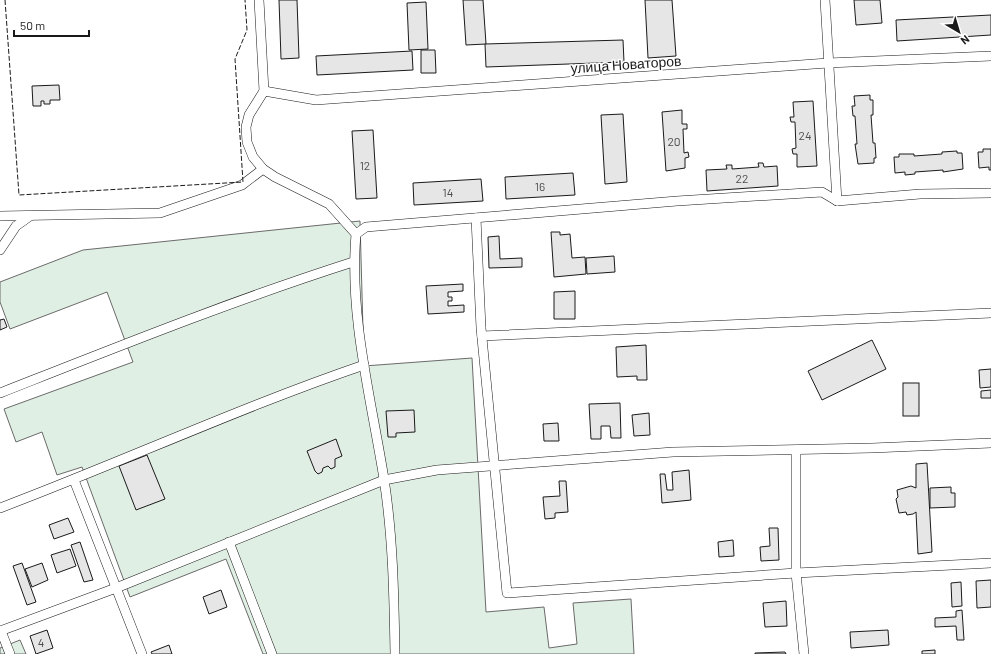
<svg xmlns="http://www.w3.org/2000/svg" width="991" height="654" viewBox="0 0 991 654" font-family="Barlow,sans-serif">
<rect width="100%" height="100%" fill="#fff"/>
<g fill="#e0efe3" stroke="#6a6a6a">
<path d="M360,221L364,366L472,358L486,612L544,607L549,648L577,644L573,603L631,599L634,654H263L226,559L130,597L82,467L57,475L42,432L16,442L4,409L133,362L107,292L10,329L0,302V282L83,250Z"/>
<path d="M20,640L26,654H0V648Z"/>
</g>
<g fill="#e6e6e6" stroke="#1a1a1a">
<path d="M279,0H297L299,58L281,59Z"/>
<path d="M463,0H483L486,44L466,45Z"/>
<path d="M645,0H672L676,56L648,58Z"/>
<path d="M854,0H880L882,23L856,25Z"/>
<path d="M426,2L428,49L409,50L407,3Z"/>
<path d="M991,15V35L897,41L896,20Z"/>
<path d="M623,40L624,62L486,67L485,44Z"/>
<path d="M421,50H435L436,73H421Z"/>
<path d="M412,51L413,70L317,75L316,56Z"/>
<path d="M59,85L60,100H50V104H44V101H41V106H33L32,86Z"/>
<path d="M870,95V100H873V115H871L873,143H875L876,158H874V163L858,164L855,144H857L855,116H853L852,106H855L854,96Z"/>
<path d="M813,101L817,166L797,167V154H793L792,149L796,148L795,122H791L790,117H794L793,102Z"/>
<path d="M682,110V124H687V129H683L684,153L688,152L689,157L685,158V168L666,171L662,112Z"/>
<path d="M623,114L627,182L605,184L601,115Z"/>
<path d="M373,130L377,198L356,199L352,131Z"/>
<path d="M983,149H991V170H989V167L979,168L978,152H983Z"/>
<path d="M957,151V153H962L963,169L943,172V170L915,172V174L905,175V172L895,173L894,157H899V154H914V156L942,154V152Z"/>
<path d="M758,163H763L764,167L777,166L778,186L707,191L706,170L727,169L726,165H732V169L759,167Z"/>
<path d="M573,173L575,195L506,199L505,177Z"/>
<path d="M481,179L483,201L414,205L413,183Z"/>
<path d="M551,232H560V235L570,234L572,258L585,257L586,274L554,277Z"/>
<path d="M499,236L500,259L522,258V267L489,268L488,237Z"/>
<path d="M614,256L615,272L587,274L586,258Z"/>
<path d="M463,284V291L448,292V297H452V301H448V306L464,305V312L428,314L426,286Z"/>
<path d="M575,291V319H554V292Z"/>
<path d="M4,319L7,327L0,330V320Z"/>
<path d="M872,340L886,369L822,400L808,371Z"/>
<path d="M646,345L647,380H637V376L617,377L616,347Z"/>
<path d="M991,369V387L980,388L979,370Z"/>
<rect x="903" y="383" width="16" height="33"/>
<path d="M991,390V398H981V391Z"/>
<path d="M620,403L621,438H611L610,426H601V439H591L589,404Z"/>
<path d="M414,410L415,432L396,433V437H388L386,411Z"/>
<path d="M649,413L650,435L634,436L632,415Z"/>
<path d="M558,423L559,441H544L543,424Z"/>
<path d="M336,439L342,456L335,459V467L331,469L328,466L323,468L322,472L318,474L315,471L307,451Z"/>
<path d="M147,455L165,499L136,510L119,466Z"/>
<path d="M927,463L932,552L918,554L916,512L913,514L907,515L906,512L899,513L896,499L898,497L897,490L911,486L916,488V464Z"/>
<path d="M689,470L691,500L662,503L660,474H665L667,490H673L672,472Z"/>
<path d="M559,481H566L568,512L555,513V518L545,519L543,497L560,496Z"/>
<path d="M951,487V493H955V507L930,508V488Z"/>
<path d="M68,518L74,532L54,539L49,525Z"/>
<path d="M769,528H778L779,560L761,561L760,547L770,546Z"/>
<path d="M733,540L734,556L719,557L718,542Z"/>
<path d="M80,542L93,580L84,582L71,545Z"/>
<path d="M70,549L76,566L57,573L51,555Z"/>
<path d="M22,563L36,602L27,605L13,566Z"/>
<path d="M42,563L48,580L32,587L25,569Z"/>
<path d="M991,580V607L977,608L976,581Z"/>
<path d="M961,582L962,606L952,607L951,583Z"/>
<path d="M221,590L227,607L209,614L203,597Z"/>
<path d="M786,601L787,626L765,627L763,603Z"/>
<path d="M962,610L964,640H957L956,626L935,627V618L956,617V611Z"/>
<path d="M47,630L53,648L36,654L30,636Z"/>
<path d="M888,630L889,645L851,648L850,632Z"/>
<path d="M169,645L172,654H152L151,652Z"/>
<path d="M935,650V654H922V651Z"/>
<path d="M785,652L786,654H755V653Z"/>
</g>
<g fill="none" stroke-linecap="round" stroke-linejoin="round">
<defs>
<g id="minor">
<path d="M259,0L264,91L249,115L246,127L247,142L253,157L263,169L275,177L329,204L356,234C349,316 371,398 384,479C393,537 394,595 395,654"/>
<path d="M825,0L837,201"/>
<path d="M264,91L316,100L828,63L991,56"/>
<path d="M0,216L160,213L242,185L263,169"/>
<path d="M476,218L481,328L507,593L796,573L991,563"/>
<path d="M356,234L366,227L677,201L822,192L837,201L920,194L991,193"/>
<path d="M0,250L16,226L30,216"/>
<path d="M482,336L991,313"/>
<path d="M0,393C117,347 234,300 353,262"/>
<path d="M796,450V573L804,654"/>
<path d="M74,480L142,654"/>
<path d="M0,508C122,462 241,407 364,365"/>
<path d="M229,542L272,654"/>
<path d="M0,631L116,588L384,480L437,470L673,452L872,448L991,443"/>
<path d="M1,631L10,654"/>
</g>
</defs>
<use href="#minor" stroke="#1a1a1a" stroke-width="10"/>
<use href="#minor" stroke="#fff" stroke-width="9"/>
<path stroke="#1a1a1a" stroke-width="1" stroke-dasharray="5 2" stroke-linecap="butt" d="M5,0L19,195L243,182L235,59L247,30L245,0"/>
</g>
<g text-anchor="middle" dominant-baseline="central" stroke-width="3" stroke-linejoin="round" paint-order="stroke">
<g font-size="12" fill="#4d4d4d">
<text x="805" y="135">24</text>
<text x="674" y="141">20</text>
<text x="365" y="165">12</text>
<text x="742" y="178">22</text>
<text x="540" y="186">16</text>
<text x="448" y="192">14</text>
<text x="41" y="642">4</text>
</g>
<g font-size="14" fill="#1a1a1a" stroke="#fff">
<text transform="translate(626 64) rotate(-4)">улица Новаторов</text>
</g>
</g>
<g transform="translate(959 32) rotate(142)" stroke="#ffffff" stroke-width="3" paint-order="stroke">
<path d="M0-3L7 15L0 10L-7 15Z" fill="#1a1a1a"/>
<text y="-6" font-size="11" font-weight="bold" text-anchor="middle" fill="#1a1a1a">N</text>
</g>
<path d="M14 30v6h75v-6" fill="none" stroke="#1a1a1a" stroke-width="2"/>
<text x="20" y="30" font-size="12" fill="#1a1a1a" stroke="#ffffff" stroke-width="3" paint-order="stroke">50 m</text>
</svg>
